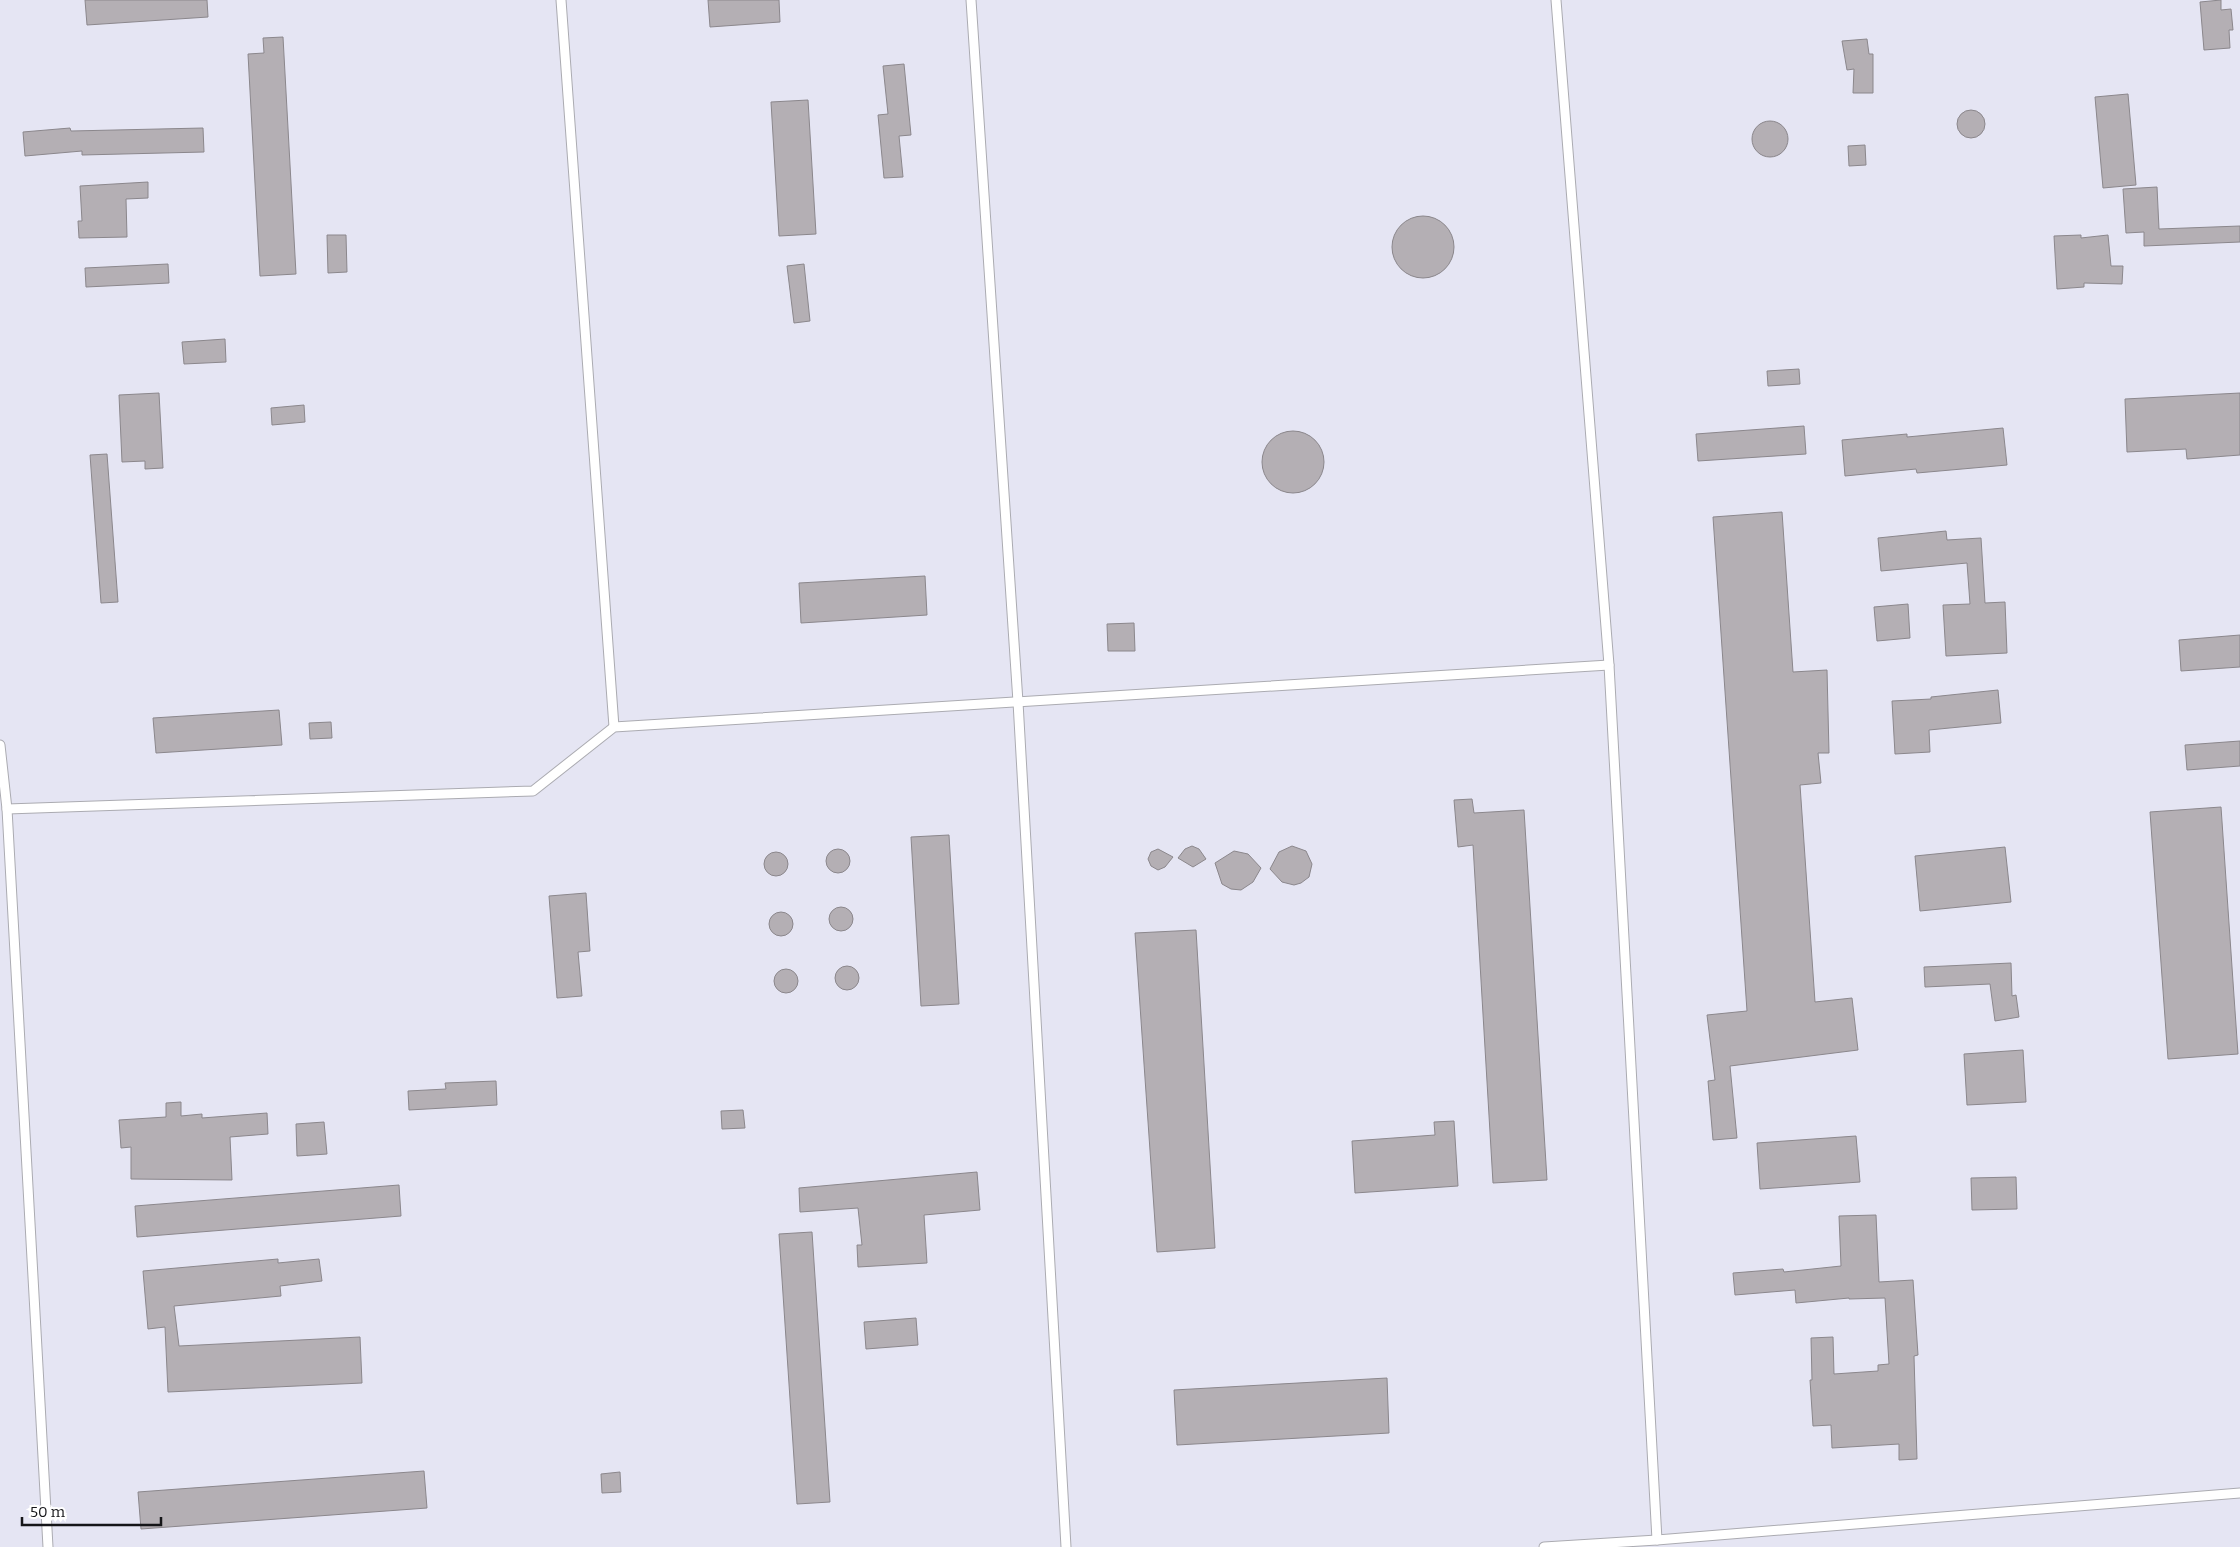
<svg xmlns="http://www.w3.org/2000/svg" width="2240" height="1547" viewBox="0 0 2240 1547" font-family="Bitter,serif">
<rect width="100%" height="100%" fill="#f0f0f7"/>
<rect fill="#e5e5f3" x="0" y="0" width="2240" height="1547"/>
<g fill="#b4afb4" stroke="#8b878c">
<path d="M85,0H207L208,17L87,25Z"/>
<path d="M708,0H779L780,22L710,27Z"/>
<path d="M2221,0V10L2231,9L2233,30H2229L2230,48L2204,50L2200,2Z"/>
<path d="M283,37L296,274L260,276L248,54L264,53L263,38Z"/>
<path d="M1867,39L1869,54H1873V93H1853L1854,69L1847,70L1842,41Z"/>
<path d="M904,64L911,135L899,136L903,177L884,178L878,115L888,114L883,66Z"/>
<path d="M2128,94L2136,185L2103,188L2095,97Z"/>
<path d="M808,100L816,234L779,236L771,102Z"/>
<circle cx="1971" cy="124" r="14"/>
<circle cx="1770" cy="139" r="18"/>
<path d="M70,128L71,131L203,128L204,152L82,155V151L25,156L23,132Z"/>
<path d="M1865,145L1866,165L1849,166L1848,146Z"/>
<path d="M148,182V198L126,199L127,237L79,238L78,221H82L80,186Z"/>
<path d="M2157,187L2159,229L2240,226V242L2144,246V232L2126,233L2123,189Z"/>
<circle cx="1423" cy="247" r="31"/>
<path d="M327,235H346L347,272L328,273Z"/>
<path d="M2081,235V238L2108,235L2111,266H2123L2122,284L2084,283V287L2057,289L2054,236Z"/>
<path d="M168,264L169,283L86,287L85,268Z"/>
<path d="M804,264L810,321L794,323L787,266Z"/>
<path d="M225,339L226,362L184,364L182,342Z"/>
<path d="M1799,369L1800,384L1768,386L1767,371Z"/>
<path d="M159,393L163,468L145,469V461L122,462L119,395Z"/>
<path d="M2240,393V455L2187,459L2186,449L2127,452L2125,399Z"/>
<path d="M304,405L305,422L272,425L271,408Z"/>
<path d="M1804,426L1806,454L1698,461L1696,434Z"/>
<path d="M2003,428L2007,465L1917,473L1916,469L1845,476L1842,440L1907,434V437Z"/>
<circle cx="1293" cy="462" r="31"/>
<path d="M107,454L118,602L101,603L90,455Z"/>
<path d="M1782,512L1793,672L1827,670L1829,753H1818L1821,783L1800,785L1815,1002L1852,998L1858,1050L1730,1066L1737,1138L1713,1140L1708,1081L1715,1080L1707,1015L1747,1011L1713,517Z"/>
<path d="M1946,531L1947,540L1981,538L1985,603L2005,602L2007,653L1946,656L1943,605L1970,604L1967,563L1881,571L1878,538Z"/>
<path d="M925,576L927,615L801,623L799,583Z"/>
<path d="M1908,604L1910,638L1877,641L1874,607Z"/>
<path d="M1134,623L1135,651H1108L1107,624Z"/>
<path d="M2240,635V667L2181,671L2179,640Z"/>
<path d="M1998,690L2001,723L1929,730L1930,752L1895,754L1892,701L1931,699V697Z"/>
<path d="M279,710L282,745L156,753L153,718Z"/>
<path d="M331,722L332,738L310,739L309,723Z"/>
<path d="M2240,741V766L2187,770L2185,745Z"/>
<path d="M1472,799L1474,813L1524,810L1547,1180L1493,1183L1473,845L1458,847L1454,800Z"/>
<path d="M2221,807L2238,1054L2168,1059L2150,812Z"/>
<path d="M949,835L959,1004L921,1006L911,837Z"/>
<path d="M1192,846L1199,849L1206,859L1193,867L1178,858L1185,849Z"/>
<path d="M1292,846L1306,851L1312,864L1309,877L1301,883L1294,885L1282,882L1270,869L1279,852Z"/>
<path d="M2005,847L2011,902L1920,911L1915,856Z"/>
<path d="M1158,849L1173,857L1165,867L1158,870L1151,866L1148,859L1151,852Z"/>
<circle cx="838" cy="861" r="12"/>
<path d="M1234,851L1248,854L1261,868L1253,882L1241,890L1231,889L1222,884L1215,863Z"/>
<circle cx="776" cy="864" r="12"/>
<path d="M586,893L590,951L578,952L582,996L557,998L549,896Z"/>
<circle cx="841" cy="919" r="12"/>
<circle cx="781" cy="924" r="12"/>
<path d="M1196,930L1215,1248L1157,1252L1135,933Z"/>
<path d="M2011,963L2012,996L2016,995L2019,1017L1995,1021L1990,984L1925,987L1924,967Z"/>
<circle cx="847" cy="978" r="12"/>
<circle cx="786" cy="981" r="12"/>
<path d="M2023,1050L2026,1102L1967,1105L1964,1054Z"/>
<path d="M496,1081L497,1105L409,1110L408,1091L446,1089L445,1083Z"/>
<path d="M181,1102V1116L202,1114V1118L267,1113L268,1134L230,1137L232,1180L131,1179V1147L121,1148L119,1120L166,1117V1103Z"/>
<path d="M743,1110L745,1128L722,1129L721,1111Z"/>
<path d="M1454,1121L1458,1186L1355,1193L1352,1141L1435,1135L1434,1122Z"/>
<path d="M324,1122L327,1154L297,1156L296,1124Z"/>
<path d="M1856,1136L1860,1182L1760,1189L1757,1143Z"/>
<path d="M977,1172L980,1210L924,1215L927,1263L858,1267L857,1245H862L858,1208L800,1212L799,1188Z"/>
<path d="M2016,1177L2017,1209L1972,1210L1971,1178Z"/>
<path d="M399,1185L401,1216L137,1237L135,1206Z"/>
<path d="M1876,1215L1879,1282L1913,1280L1918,1355L1914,1356L1917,1459L1899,1460V1444L1832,1448L1831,1425L1813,1426L1810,1380H1812L1811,1338L1833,1337L1834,1374L1878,1371V1365L1889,1364L1885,1298L1849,1299V1298L1796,1303L1795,1290L1735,1295L1733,1273L1783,1269L1784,1272L1841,1266L1839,1216Z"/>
<path d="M812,1232L830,1502L797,1504L779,1234Z"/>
<path d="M278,1259V1263L319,1259L322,1281L280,1286L281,1296L174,1306L179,1346L360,1337L362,1383L168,1392L165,1327L148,1329L143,1271Z"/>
<path d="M916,1318L918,1345L866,1349L864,1322Z"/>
<path d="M1387,1378L1389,1433L1177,1445L1174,1390Z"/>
<path d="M424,1471L427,1508L141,1529L138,1492Z"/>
<path d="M620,1472L621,1492L602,1493L601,1474Z"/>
</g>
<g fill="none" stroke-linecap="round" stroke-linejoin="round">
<defs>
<g id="lane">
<path d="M561,0L614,727"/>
<path d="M971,0L1018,702L1066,1547"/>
<path d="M1556,0L1609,665L1657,1540"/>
<path d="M0,745L7,809L48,1547"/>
<path d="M7,809L533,791L614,727L1609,665"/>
<path d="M1544,1547L1657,1540L2240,1493"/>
</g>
</defs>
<use href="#lane" stroke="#ababb1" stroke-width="11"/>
<use href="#lane" stroke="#fff" stroke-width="9"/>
</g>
<path d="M22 1517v8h139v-8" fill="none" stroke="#151518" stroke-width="2.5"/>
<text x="30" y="1517" font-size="15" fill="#151518" stroke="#ffffff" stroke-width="4" paint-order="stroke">50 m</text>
</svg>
